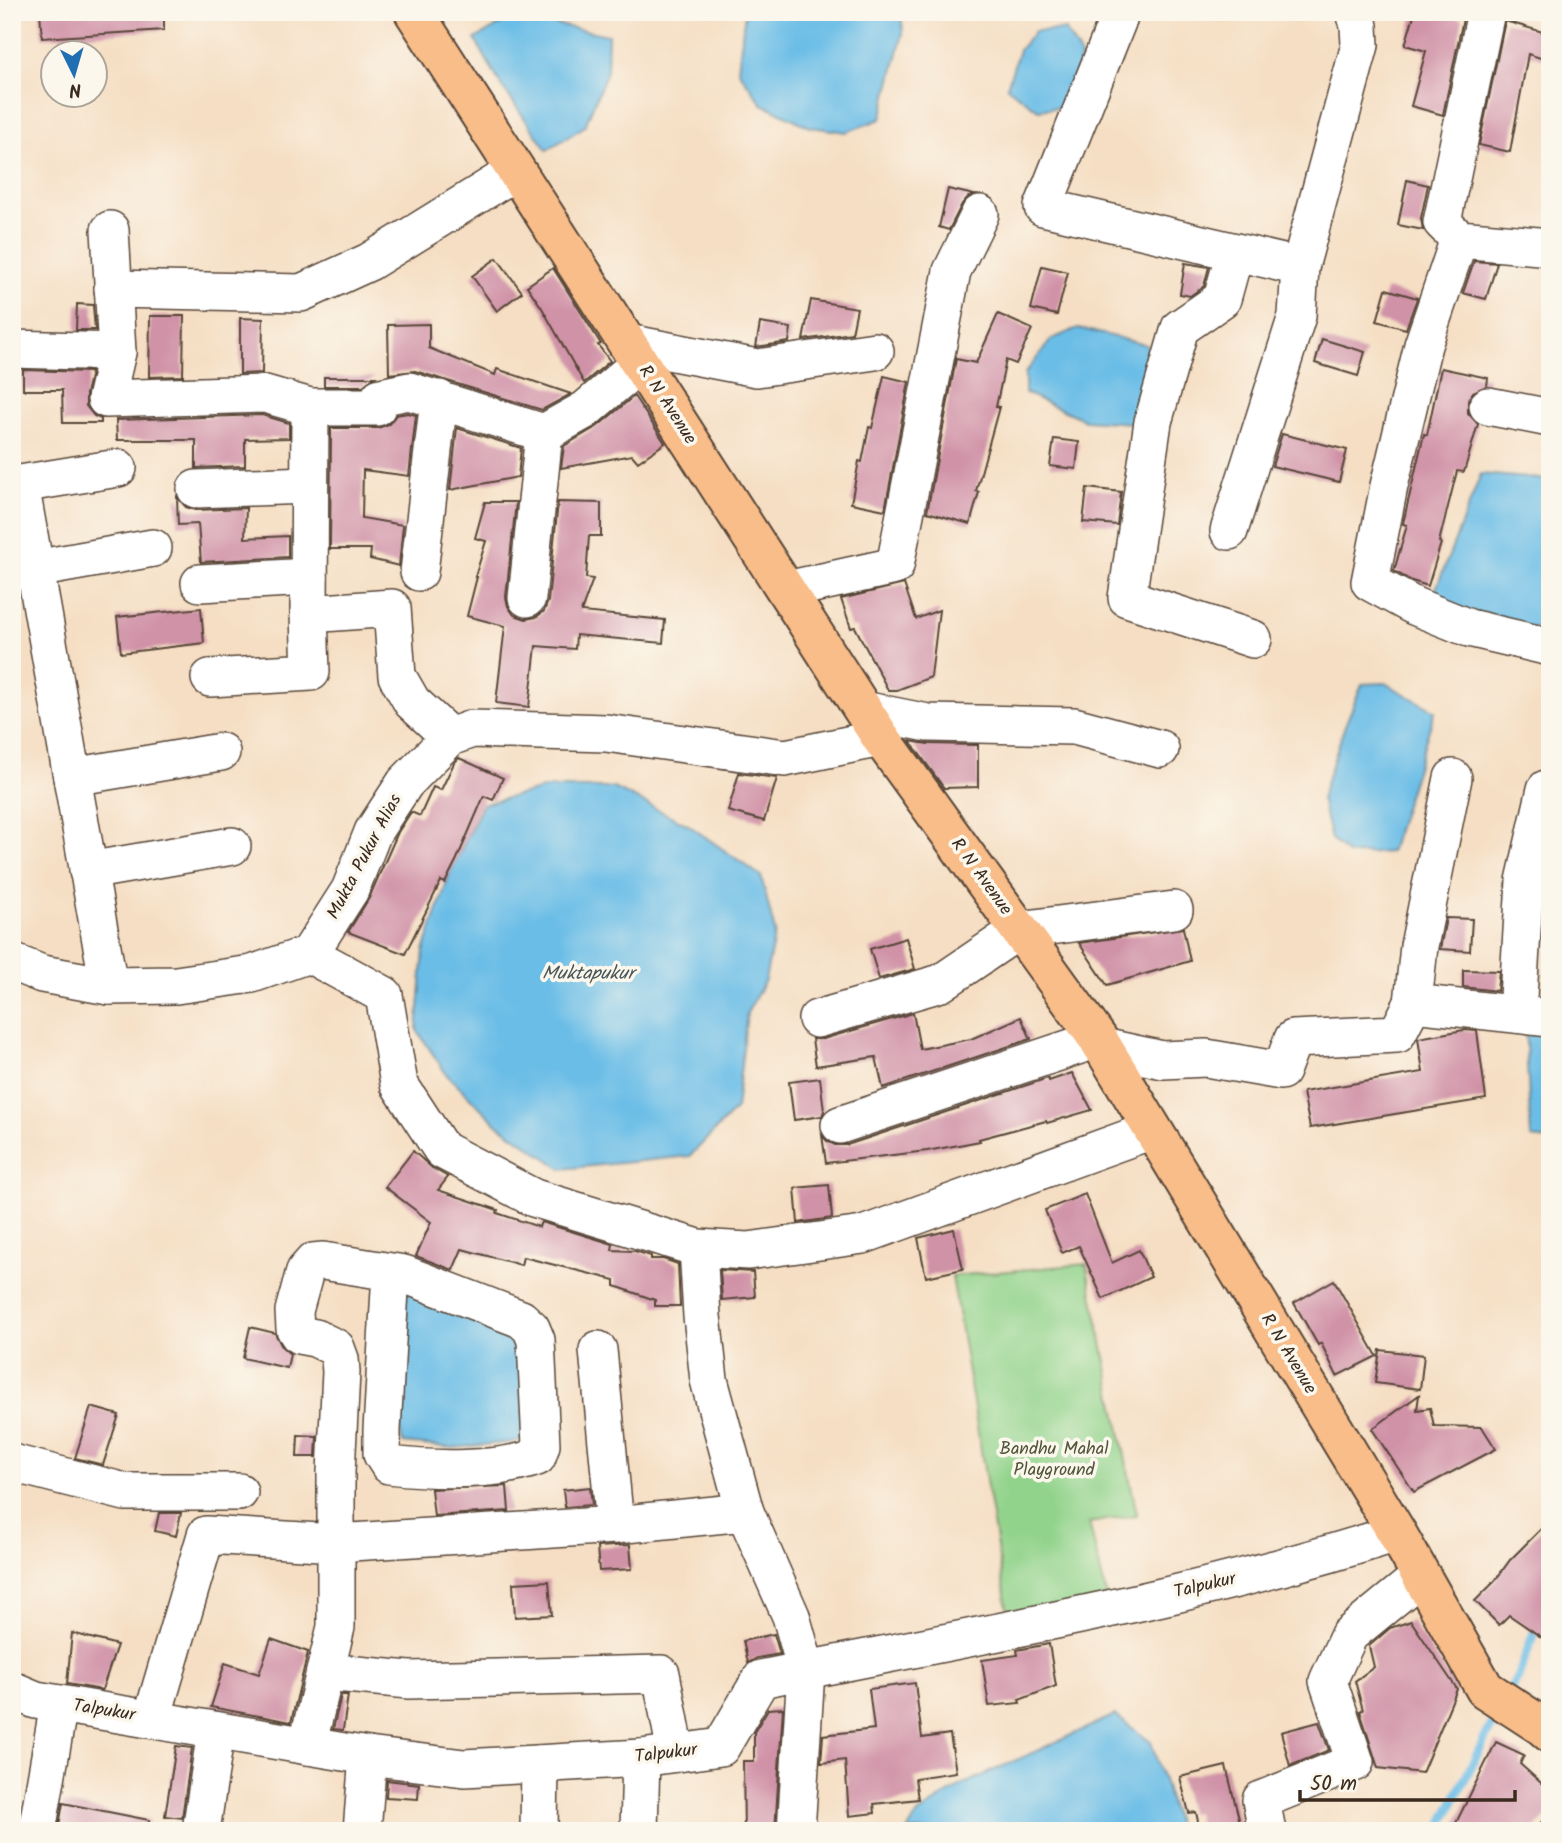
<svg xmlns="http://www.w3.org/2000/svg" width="1562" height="1843" viewBox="0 0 1562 1843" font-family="Kalam,sans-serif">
<rect width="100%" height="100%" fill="#fbf7ec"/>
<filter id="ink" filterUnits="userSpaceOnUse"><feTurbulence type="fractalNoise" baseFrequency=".0143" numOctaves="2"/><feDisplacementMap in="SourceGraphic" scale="14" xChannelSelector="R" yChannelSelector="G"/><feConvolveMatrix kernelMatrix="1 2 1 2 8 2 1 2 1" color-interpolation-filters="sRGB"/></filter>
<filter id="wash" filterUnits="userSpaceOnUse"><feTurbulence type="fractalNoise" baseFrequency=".00686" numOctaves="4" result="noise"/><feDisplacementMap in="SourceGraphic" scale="28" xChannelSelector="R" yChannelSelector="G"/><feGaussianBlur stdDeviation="1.57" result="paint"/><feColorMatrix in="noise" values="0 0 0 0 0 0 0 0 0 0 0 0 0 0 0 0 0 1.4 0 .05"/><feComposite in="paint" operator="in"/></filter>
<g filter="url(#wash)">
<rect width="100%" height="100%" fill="#f5dec3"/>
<path fill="#91d38b" stroke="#667e54" stroke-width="2" d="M1086,1264L1137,1515L1089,1523L1107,1598L1009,1619L952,1276Z"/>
<g fill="#6bbde7" stroke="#537482" stroke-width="2">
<path d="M745,12H901L903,33L881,119L846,132L810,127L762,104L738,70Z"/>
<path d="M515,16L608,35L607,71L585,126L547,150L501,85L475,39Z"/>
<path d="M1065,30L1081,56L1067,106L1038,110L1007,87L1019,50L1035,31Z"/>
<path d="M1078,328L1147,345L1160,385L1133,423L1085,420L1025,393V373L1052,339Z"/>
<path d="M1481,474L1550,480V631L1447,611L1434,594Z"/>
<path d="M1385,683L1435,711L1390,852L1348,855L1331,839L1321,799L1344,728L1362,684Z"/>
<path d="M547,788H614L687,824L761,876L775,932L765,980L747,1013L736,1109L690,1156L562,1169L496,1123L447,1075L417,1030L424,951L450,873L483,804Z"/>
<path d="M1525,1026L1550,1031V1140L1531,1138Z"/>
<path d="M420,1282L542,1338L546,1435L514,1442L453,1448L403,1443L393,1397L395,1302Z"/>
<path d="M1115,1715L1151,1742L1179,1831H907L918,1814L962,1785Z"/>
</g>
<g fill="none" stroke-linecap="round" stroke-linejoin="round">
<g stroke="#6bbde7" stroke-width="9">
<path d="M1507,1695L1519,1675L1538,1621"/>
<path d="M1439,1831L1499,1710"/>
</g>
</g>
<g id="blocks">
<g fill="#d092a7">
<path d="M40,12H164V30L42,38Z"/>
<path d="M1415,12H1439L1463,19L1443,115L1411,106L1426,51L1405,45Z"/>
<path d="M1505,21L1550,34V61L1528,54L1510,152L1479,145Z"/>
<path d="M1407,180L1428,185L1421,218L1423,230L1398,225Z"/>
<path d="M948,189L974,195L968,197L962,204L949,230L939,227Z"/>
<path d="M497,258L522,292L497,311L472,276Z"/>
<path d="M1474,261L1497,263L1486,299L1463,293Z"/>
<path d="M1185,263L1209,267L1204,286L1190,296L1180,294Z"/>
<path d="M1042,266L1068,272L1057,315L1031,309Z"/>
<path d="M553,268L601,344L598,345L610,361L584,383L542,308L527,286Z"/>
<path d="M1386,289L1417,298L1406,329L1377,321Z"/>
<path d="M811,300L857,308L852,333L803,340Z"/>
<path d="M77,304L93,305L95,330H76Z"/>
<path d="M998,314L1032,329L1016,364L1006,360L996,407H999L976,491L979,492L970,524L927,512L956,359L976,363Z"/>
<path d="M150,316H184L183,376L149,377Z"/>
<path d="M240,318L263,319L262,373L240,374Z"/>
<path d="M760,323L791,328L789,342L756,347Z"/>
<path d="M429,324V348L495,375L497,369L571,394L542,410L415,371L389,374L388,325Z"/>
<path d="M1322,339L1365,352L1358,376L1315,363Z"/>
<path d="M1441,368L1488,378L1487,386L1473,392L1468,401V413L1478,424L1464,472L1457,471L1439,542L1441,543L1428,586L1412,581L1394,571L1407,525L1403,524L1404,519L1424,434L1427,435Z"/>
<path d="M23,370L91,372L86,394V406L94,416L101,419V423H63L62,390H23Z"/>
<path d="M884,376L909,382L885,510L851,503L859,461L862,462L869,427L872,428Z"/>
<path d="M324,377H375L363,386H324Z"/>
<path d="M634,396L665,443L638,462L632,455L561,468L564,446L598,426Z"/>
<path d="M408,413L416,415L409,476L363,470L362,518L403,525L399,566L370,559L371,549H330L331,428H378L389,424L396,415Z"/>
<path d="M262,415L289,423V438L245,439V466L196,468V440H117L116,420Z"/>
<path d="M457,428L521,448L518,477L450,490Z"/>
<path d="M1282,434L1347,450L1339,482L1272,466Z"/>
<path d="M1054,439L1079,442L1076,469L1050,466Z"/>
<path d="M1087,488L1121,492L1117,525L1083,522Z"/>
<path d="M177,497L186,507L196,510L246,508L245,538L288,536V557L201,562L198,524L178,525Z"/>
<path d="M485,502H516L506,597L508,606L514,615L526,619L536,617L544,611L548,601L558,502L601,503V536H589L586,578L593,579L581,612L665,620L663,643L576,635L575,649L536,646L529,707L496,703L505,626L467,616L477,577H475L486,541L475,538Z"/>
<path d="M904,584L916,619L939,610L931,677L897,690H888L855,627L851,628L841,599Z"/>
<path d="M201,608L204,643L121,653L117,617Z"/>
<path d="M910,741L928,744L978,745V787L944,788Z"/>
<path d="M459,758L503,778L493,800L484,796L457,859L445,883L441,881L405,954L348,932L369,898L398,832L411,812L420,816L433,787L441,790L454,763Z"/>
<path d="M739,773L777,778L764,821L728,811Z"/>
<path d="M1446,918L1472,919L1470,951L1440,949Z"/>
<path d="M1183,928L1190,961L1107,985L1079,943Z"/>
<path d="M906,938L915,969L879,979L870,949Z"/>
<path d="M1463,970L1499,971L1497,991L1463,987Z"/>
<path d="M913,1013L920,1049L971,1039L1021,1017L1031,1039L883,1088L876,1057L816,1066L812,1039H823Z"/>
<path d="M1464,1030L1477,1031L1486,1099L1310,1128L1303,1092L1423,1072L1418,1038Z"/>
<path d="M1072,1073L1092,1110L1047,1123L1046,1121L979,1139L980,1141L927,1151L826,1163L822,1135L827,1141L835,1145H847L1048,1078L1049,1081Z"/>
<path d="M820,1078L824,1111L822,1116L794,1120L789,1082Z"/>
<path d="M413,1151L432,1168L448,1177L438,1190L498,1210L497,1213L539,1227L541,1222L613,1244L612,1250L635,1251L651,1256V1259H663L678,1264L680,1306H655V1300L615,1286V1280L523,1257L521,1265L462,1249L453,1270L416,1256L431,1222L385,1187Z"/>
<path d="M829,1185L832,1218L798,1223L795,1188Z"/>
<path d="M1085,1194L1112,1263L1139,1250L1151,1277L1103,1299L1079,1246L1062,1253L1045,1210Z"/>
<path d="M954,1229L963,1269L926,1277L918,1238Z"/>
<path d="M720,1270L753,1272L755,1297L722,1300Z"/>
<path d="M1334,1280L1377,1356L1337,1376L1321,1343L1318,1345L1294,1303Z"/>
<path d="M250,1327L275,1333L282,1347L290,1354L287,1368L243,1358Z"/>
<path d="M1380,1350L1424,1355L1420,1389L1375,1383Z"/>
<path d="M1419,1395L1417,1410L1430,1408L1434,1426L1482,1427L1496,1449L1414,1492L1372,1429Z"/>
<path d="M91,1407L119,1415L103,1465L75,1458Z"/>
<path d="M298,1435L317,1436L316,1457H297Z"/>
<path d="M507,1486L509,1511L434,1516L431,1489Z"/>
<path d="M590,1487L592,1505L565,1507L563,1490Z"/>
<path d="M159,1513H181L176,1536L155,1531Z"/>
<path d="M1550,1520V1643L1509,1615L1499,1625L1475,1601L1494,1582L1510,1560Z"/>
<path d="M630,1545L632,1569L599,1571L597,1547Z"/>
<path d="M549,1581L552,1615L515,1617L513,1583Z"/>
<path d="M1411,1621L1457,1689L1422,1773L1378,1768L1360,1711L1363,1710L1355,1681L1374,1667L1369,1646L1390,1628Z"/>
<path d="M72,1633L117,1645L102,1690L67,1684Z"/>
<path d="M774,1634L780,1654L757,1658L748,1663L743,1641Z"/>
<path d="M271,1639L308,1652L291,1722L211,1707L225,1663L259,1674Z"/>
<path d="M1049,1644L1056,1686L1019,1700L1020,1703L989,1706L982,1660L1018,1655L1017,1650Z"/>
<path d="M915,1683L922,1738L950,1734L956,1772L915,1778L918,1799L874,1804L875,1813L849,1816L845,1760L821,1763L823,1735L874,1729L869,1689Z"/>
<path d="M341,1695H348L343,1730L333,1729Z"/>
<path d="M783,1708L775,1831H744L743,1761H754V1732L768,1709Z"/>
<path d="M1319,1722L1329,1750L1290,1766L1281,1732Z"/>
<path d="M1496,1742L1524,1755L1520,1764L1550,1791V1813L1533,1831H1452Z"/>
<path d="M176,1746L192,1748L182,1818L165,1816Z"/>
<path d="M1226,1766L1242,1831H1200L1196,1812L1189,1813L1180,1777Z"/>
<path d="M387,1780L419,1784L418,1799L386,1797Z"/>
<path d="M63,1803L149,1820L148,1831H58Z"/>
</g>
</g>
</g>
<g filter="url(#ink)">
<use href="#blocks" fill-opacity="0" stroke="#574537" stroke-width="2"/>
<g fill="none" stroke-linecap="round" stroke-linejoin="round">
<defs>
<g id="minor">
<path d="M1121,12L1043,207L1300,267"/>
<path d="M1486,12L1442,222L1459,239L1550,247"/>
<path d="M110,230L117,352L106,399L265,394L310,407H377L380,397L409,391L544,433L585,410L640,363"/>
<path d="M1459,239L1423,345L1389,486L1370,582L1414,606L1469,628L1550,647"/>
<path d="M1235,252L1222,299L1180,328L1153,422L1127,598L1253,639"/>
<path d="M113,289L301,293L369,262L516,171"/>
<path d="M627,343L757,368L875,351"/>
<path d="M12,349L117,352"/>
<path d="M1488,406L1550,418"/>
<path d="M310,407L309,614L392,608L397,676L412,702L450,737"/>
<path d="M196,489L309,485"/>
<path d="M1229,531L1297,316L1300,267L1360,45L1359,26L1355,12"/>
<path d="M35,569L153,548"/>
<path d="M419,572L439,399"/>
<path d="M200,583L309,577"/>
<path d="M786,590L895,566L952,271L980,214"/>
<path d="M527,598L544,433"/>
<path d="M210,678L311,672L309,614"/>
<path d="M863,710L928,723L1074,726L1160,749"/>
<path d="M72,777L221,752"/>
<path d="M88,871L232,846"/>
<path d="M309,954L384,995L399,1084L442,1150L534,1198L698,1248L748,1251L863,1235L1152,1130"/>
<path d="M12,962L42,974L109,986L176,985L252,974L309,954L350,890L373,832L405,783L450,737L472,729L606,733L785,758L881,738"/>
<path d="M109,986L20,484L118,468"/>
<path d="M1413,1003L1419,946L1453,778"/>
<path d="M1517,1014L1525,881L1546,789"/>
<path d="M817,1019L941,983L1019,930L1174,910"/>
<path d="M1103,1047L1163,1060L1206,1058L1281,1071L1293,1039L1397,1034L1413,1003L1550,1018"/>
<path d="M840,1125L1098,1039"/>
<path d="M698,1248L702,1316L709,1380L745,1512"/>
<path d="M598,1350L615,1525"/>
<path d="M12,1463L125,1492H239"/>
<path d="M325,1672L409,1680L661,1674L676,1753"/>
<path d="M12,1690L36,1700L368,1756L464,1768L641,1758L721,1747L761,1679C973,1636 1190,1600 1397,1533"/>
<path d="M152,1718L206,1535L336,1543L615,1525L745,1512L791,1616L806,1670L796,1831"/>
<path d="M307,1746L336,1627V1472L341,1372L340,1359L336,1348L315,1338L299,1335L295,1329L294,1311L305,1271L313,1262L323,1261L404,1274L521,1319L531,1328L536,1340L541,1445L537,1457C496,1472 432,1470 389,1465L382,1454V1430L391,1272"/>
<path d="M37,1831L59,1704"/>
<path d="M201,1831L216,1731"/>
<path d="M362,1831L368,1756"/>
<path d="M539,1831L540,1764"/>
<path d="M639,1831L641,1758"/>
<path d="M1267,1831L1261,1800L1355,1762L1328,1681L1349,1635L1421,1576"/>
</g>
<path id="major" d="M414,12L881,738L1098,1039L1397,1533L1485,1689L1542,1726L1550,1733"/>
</defs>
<use href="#minor" stroke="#574537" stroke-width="40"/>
<use href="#major" stroke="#574537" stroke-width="42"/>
<use href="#minor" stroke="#fff" stroke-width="37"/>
<use href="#major" stroke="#f8bd89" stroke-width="38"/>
</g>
</g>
<g text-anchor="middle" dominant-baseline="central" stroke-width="7" stroke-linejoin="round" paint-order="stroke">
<g font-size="18" fill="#3b2a1e" stroke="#fbf7ec">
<text transform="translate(667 405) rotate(57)">R N Avenue</text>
<text transform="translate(365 857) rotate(-62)">Mukta Pukur Alias</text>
<text transform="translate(981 877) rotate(54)">R N Avenue</text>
<text transform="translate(1288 1354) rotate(59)">R N Avenue</text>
<text transform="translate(1205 1586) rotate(-13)">Talpukur</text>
<text transform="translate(104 1711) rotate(9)">Talpukur</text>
<text transform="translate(666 1754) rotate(-7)">Talpukur</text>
</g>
<g font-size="18" fill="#505439" stroke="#fbf7ec">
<text x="1054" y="1449">Bandhu Mahal<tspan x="1054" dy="21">Playground</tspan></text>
</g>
<g font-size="19" font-style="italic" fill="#49565a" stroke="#fbf7ec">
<text x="588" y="974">Muktapukur</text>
</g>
</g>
<rect width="1562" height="1843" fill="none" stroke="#fbf7ec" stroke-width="42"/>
<g transform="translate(74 74) rotate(175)"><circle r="33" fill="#fbf7ec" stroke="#aea59a" stroke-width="2"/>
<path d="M0-5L12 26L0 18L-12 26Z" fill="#1f6fb2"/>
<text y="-10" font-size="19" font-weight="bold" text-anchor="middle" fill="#3b2a1e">N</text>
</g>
<path d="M1300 1790v10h215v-10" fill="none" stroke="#3b2a1e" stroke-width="3.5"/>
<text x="1310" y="1790" font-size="21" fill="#3b2a1e" stroke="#fbf7ec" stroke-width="5" paint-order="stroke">50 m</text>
</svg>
